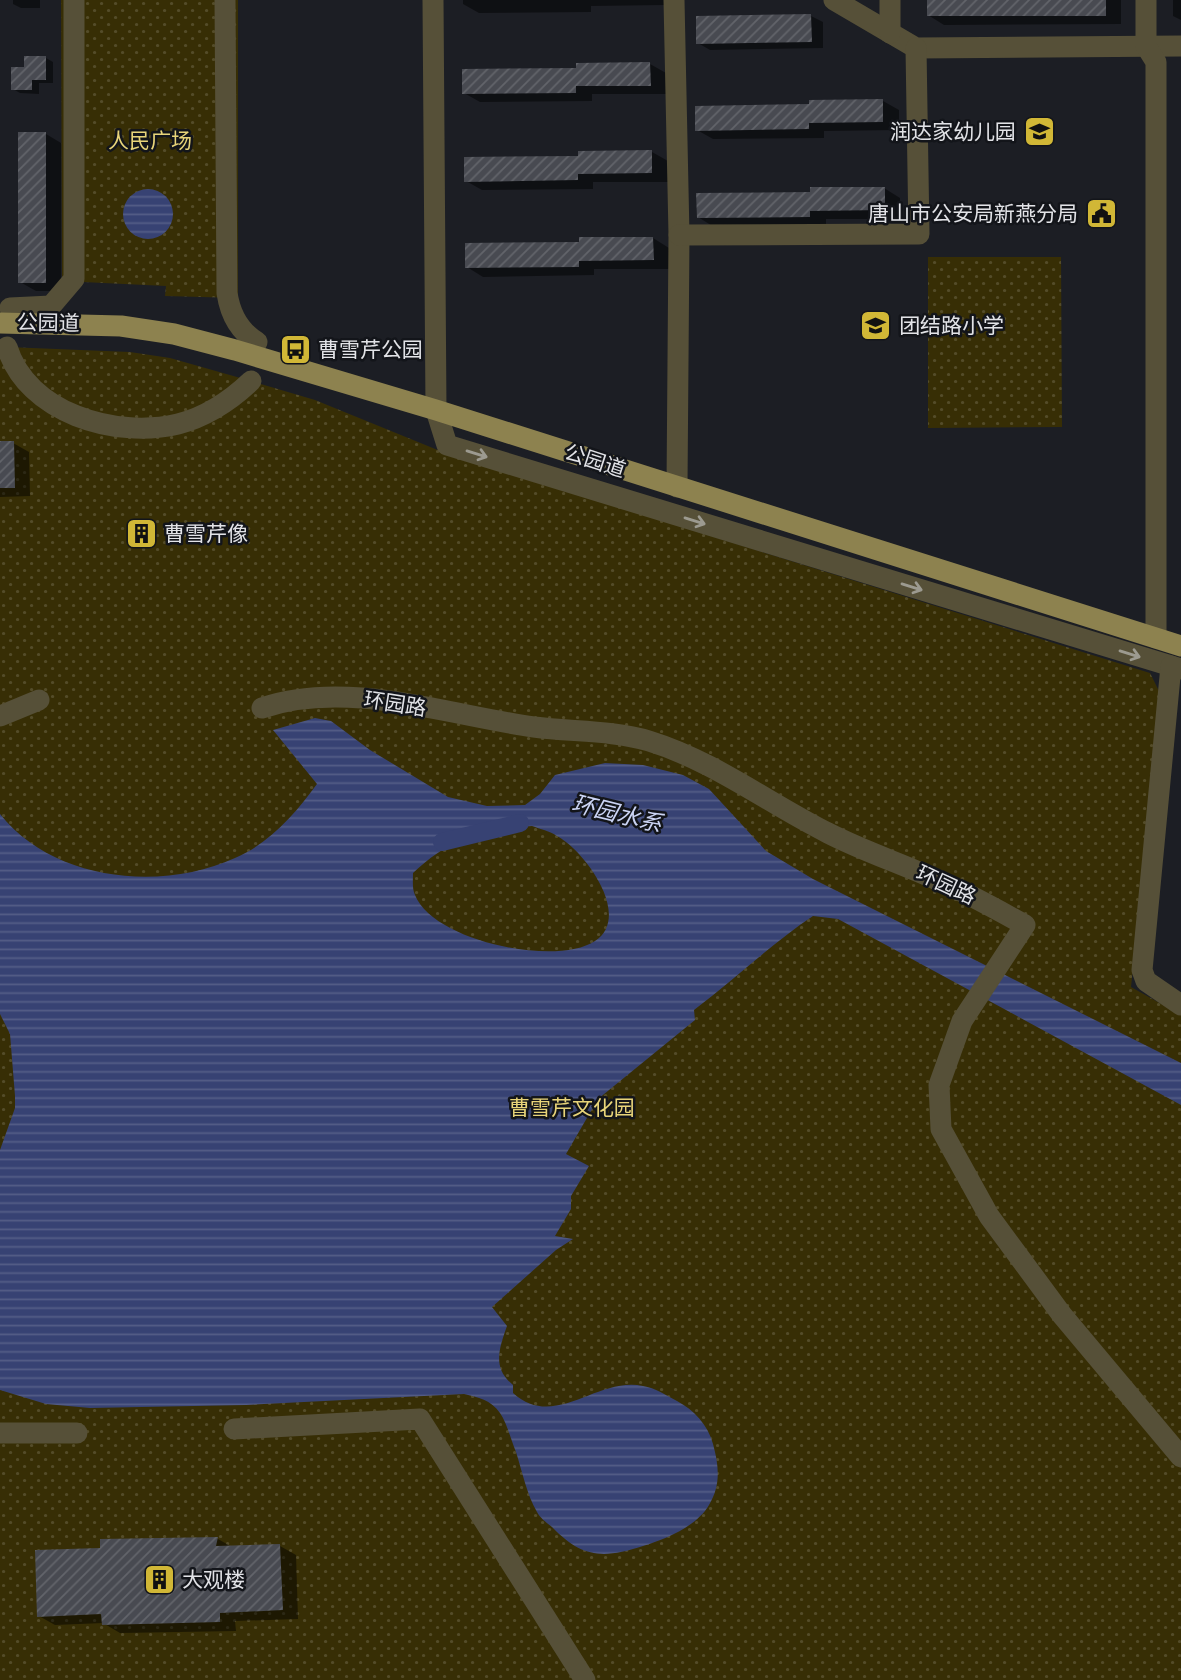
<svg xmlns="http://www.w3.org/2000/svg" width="1181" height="1680" viewBox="0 0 1181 1680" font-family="Roboto,'Noto Sans SC',sans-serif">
<defs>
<pattern id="park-dots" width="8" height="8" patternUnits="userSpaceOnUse" patternTransform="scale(1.75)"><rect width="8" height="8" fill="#372e05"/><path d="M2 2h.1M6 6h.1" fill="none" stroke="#544c29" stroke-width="1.8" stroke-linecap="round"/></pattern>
<pattern id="water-rules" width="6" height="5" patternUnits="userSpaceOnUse" patternTransform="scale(1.75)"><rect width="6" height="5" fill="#374273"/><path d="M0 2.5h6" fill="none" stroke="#545d87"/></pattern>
<pattern id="building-hatch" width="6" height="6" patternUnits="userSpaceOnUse" patternTransform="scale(1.75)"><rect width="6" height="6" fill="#484a51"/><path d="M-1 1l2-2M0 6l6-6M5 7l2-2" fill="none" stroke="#62646a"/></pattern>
</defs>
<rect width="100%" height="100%" fill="#1c1e24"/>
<g fill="url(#park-dots)">
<path d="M61,0H238V298L165,296L166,286L62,281Z"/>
<path d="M928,257H1061L1062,427L928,428Z"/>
<path d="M7,347L130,352L170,358L251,381L315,400L445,453L1150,673L1162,697L1131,987L1181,1015V1680H0V349Z"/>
</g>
<g fill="url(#water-rules)" fill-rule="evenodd">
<circle cx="148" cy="214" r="25"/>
<path d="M315,718L331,721L370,750L448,797L487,806L525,805L540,794L555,775L605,763L643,765L683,775L709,789L766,851L813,879L1181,1063V1105L838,919L813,916C771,944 735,979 694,1010L695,1020L598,1099L566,1154L589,1166L571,1196V1209L555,1236L573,1239L556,1250L492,1307L507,1326C499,1349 492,1368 513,1385V1393C555,1431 597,1376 643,1386C655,1388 666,1395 677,1401C694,1410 708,1425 713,1444C719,1466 721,1485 709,1505C697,1526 666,1539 643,1546C603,1559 582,1558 552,1527C547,1523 540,1518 537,1512C527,1495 522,1471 516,1452C511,1440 507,1423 500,1413C491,1400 478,1397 464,1394L246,1405L90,1408L46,1404L0,1390V1150L15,1108V1096L10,1034L0,1014V814C53,881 161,892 235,858C270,843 295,814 317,784L273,730ZM532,826C540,829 550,831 557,836C584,850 633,916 595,941C556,967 433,941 415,895C412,889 413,880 413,873C452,837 480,830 532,826Z"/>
</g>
<g fill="#0007">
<path d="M13,0H40V8H21L13,4Z"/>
<path d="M463,0H665V5L591,6V12L479,13L463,4Z"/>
<path d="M928,0H1121V24L944,25L928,15Z"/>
<path d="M1173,0H1181V20L1173,16Z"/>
<path d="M811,16L823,22V48L710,50L698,43Z"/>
<path d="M46,58L53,62V83H39V94L20,93L13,89L26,68Z"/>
<path d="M650,64L666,73V94H592V101L480,102L464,93L578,69Z"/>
<path d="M883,101L899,110V130L824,131V138L713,139L697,130L810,106Z"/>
<path d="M46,134L61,143V291H36L20,282Z"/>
<path d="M652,152L668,161V182H593V189L482,190L466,181L579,157Z"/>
<path d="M884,188L900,198V219H826V225L714,227L698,217L812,194Z"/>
<path d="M653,238L669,248V269H594V275L483,277L467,267L581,244Z"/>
<path d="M0,443H13L29,452L30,496L0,497Z"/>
<path d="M218,1539L232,1547L280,1546L296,1555L298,1619L235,1621L236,1631L120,1633L103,1623L55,1625L39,1616L102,1550V1541Z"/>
</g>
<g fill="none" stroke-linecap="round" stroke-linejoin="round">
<path stroke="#374273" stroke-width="18" d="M442,842L520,823"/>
</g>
<g fill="url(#building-hatch)">
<rect x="927" y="0" width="179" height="16"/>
<path d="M811,14L812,42L696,44V16Z"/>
<path d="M24,56H46V80H32V90H11V67H24Z"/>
<path d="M650,62L651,86H576V93L462,94V69L576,68V63Z"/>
<path d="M883,99V122L809,123V129L695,131V106L809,104V100Z"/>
<rect x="18" y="132" width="28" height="151"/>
<path d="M652,150V173L578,174V180L464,182V157L578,156V151Z"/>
<path d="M810,187H885V210L810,211V217L697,218L696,193L810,192Z"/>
<path d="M579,237H653L654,260L579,261V267L465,268V243L579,242Z"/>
<path d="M0,441H14L15,488H0Z"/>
<path d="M218,1537L216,1546L280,1544L283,1610L220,1613V1622L102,1625L101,1614L37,1617L35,1550L100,1548V1539Z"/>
</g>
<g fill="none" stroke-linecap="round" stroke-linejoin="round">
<g stroke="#565038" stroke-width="21">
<path d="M225,0L227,293C230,313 239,331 257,342"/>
<path d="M433,0L436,410L447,445L1181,669"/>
<path d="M674,0L679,235L677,487"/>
<path d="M834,0L916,48L1181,46"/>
<path d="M890,0V33"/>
<path d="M1146,0V46L1156,62V638"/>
<path d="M679,235L919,234L916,48"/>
<path d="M10,308L51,306L74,279V0"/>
<path d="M7,347C27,413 115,439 178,424C205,417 231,400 251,381"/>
<path d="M1171,666L1142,970L1146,981L1181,1005"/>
<path d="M262,708C346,679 448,715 534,727C572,732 612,730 649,741C714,761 768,803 828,833C863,851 900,863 935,879C966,892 996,909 1025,925L962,1021L939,1085L941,1129L989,1216L1062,1315L1181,1457"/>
<path d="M0,716L39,700"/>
<path d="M234,1429L420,1419L585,1680"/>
<path d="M0,1433H77"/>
</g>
<path stroke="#8d824f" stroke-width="21" d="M0,323L121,326L174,334L235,350L436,410L1181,646"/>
</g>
<defs><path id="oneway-shaft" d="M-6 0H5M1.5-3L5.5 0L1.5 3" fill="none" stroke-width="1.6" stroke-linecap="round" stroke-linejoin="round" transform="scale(1.75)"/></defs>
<g stroke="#9c9a90">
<use href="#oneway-shaft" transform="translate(477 454) rotate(17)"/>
<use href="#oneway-shaft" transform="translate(695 521) rotate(17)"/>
<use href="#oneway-shaft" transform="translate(912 587) rotate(17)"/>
<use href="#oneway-shaft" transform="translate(1130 654) rotate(17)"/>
</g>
<defs>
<symbol id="school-square" viewBox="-11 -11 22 22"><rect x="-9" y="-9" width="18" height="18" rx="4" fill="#d1b736" stroke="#13151a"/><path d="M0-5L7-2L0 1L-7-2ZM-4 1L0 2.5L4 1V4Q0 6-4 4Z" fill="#111"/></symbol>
<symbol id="civic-square" viewBox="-11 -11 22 22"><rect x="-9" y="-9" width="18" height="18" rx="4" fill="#d1b736" stroke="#13151a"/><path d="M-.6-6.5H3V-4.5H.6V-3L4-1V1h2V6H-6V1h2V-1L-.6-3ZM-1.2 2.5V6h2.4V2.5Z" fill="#111"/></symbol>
<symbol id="bus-square" viewBox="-11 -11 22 22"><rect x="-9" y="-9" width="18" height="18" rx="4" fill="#d1b736" stroke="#13151a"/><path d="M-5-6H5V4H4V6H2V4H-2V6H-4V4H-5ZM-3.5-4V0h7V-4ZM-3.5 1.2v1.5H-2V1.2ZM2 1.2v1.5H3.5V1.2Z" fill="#111"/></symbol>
<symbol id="building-square" viewBox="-11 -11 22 22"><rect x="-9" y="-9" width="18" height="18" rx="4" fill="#d1b736" stroke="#13151a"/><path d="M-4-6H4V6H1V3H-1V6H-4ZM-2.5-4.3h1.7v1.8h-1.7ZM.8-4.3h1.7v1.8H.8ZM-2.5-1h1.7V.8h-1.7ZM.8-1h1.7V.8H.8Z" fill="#111"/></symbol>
</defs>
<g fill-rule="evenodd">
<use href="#school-square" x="1022" y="114" width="35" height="35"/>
<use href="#civic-square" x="1084" y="196" width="35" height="35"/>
<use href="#school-square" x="858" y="308" width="35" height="35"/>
<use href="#bus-square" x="278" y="332" width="35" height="35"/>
<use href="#building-square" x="124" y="516" width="35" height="35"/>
<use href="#building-square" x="142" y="1562" width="35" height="35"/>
</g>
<g text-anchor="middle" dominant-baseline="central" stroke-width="5" stroke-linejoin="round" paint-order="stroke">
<g font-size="21" fill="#e2e3e7" stroke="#13151a" text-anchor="start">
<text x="1016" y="132" text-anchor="end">润达家幼儿园</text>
<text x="1078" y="214" text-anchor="end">唐山市公安局新燕分局</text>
<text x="899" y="326">团结路小学</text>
<text x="318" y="350">曹雪芹公园</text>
<text x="164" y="534">曹雪芹像</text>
<text x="182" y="1580">大观楼</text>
</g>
<g font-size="21" fill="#e8d479" stroke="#13151a">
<text x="150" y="141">人民广场</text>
<text x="572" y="1108">曹雪芹文化园</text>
</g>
<g font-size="21" fill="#e2e3e7" stroke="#13151a">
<text transform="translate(48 323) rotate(1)">公园道</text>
<text transform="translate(595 461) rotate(18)">公园道</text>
<text transform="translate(395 704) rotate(9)">环园路</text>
<text transform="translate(946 885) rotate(25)">环园路</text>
</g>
<g font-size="23" font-style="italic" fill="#cbd4f4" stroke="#13151a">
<text transform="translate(617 814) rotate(14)">环园水系</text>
</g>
</g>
</svg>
